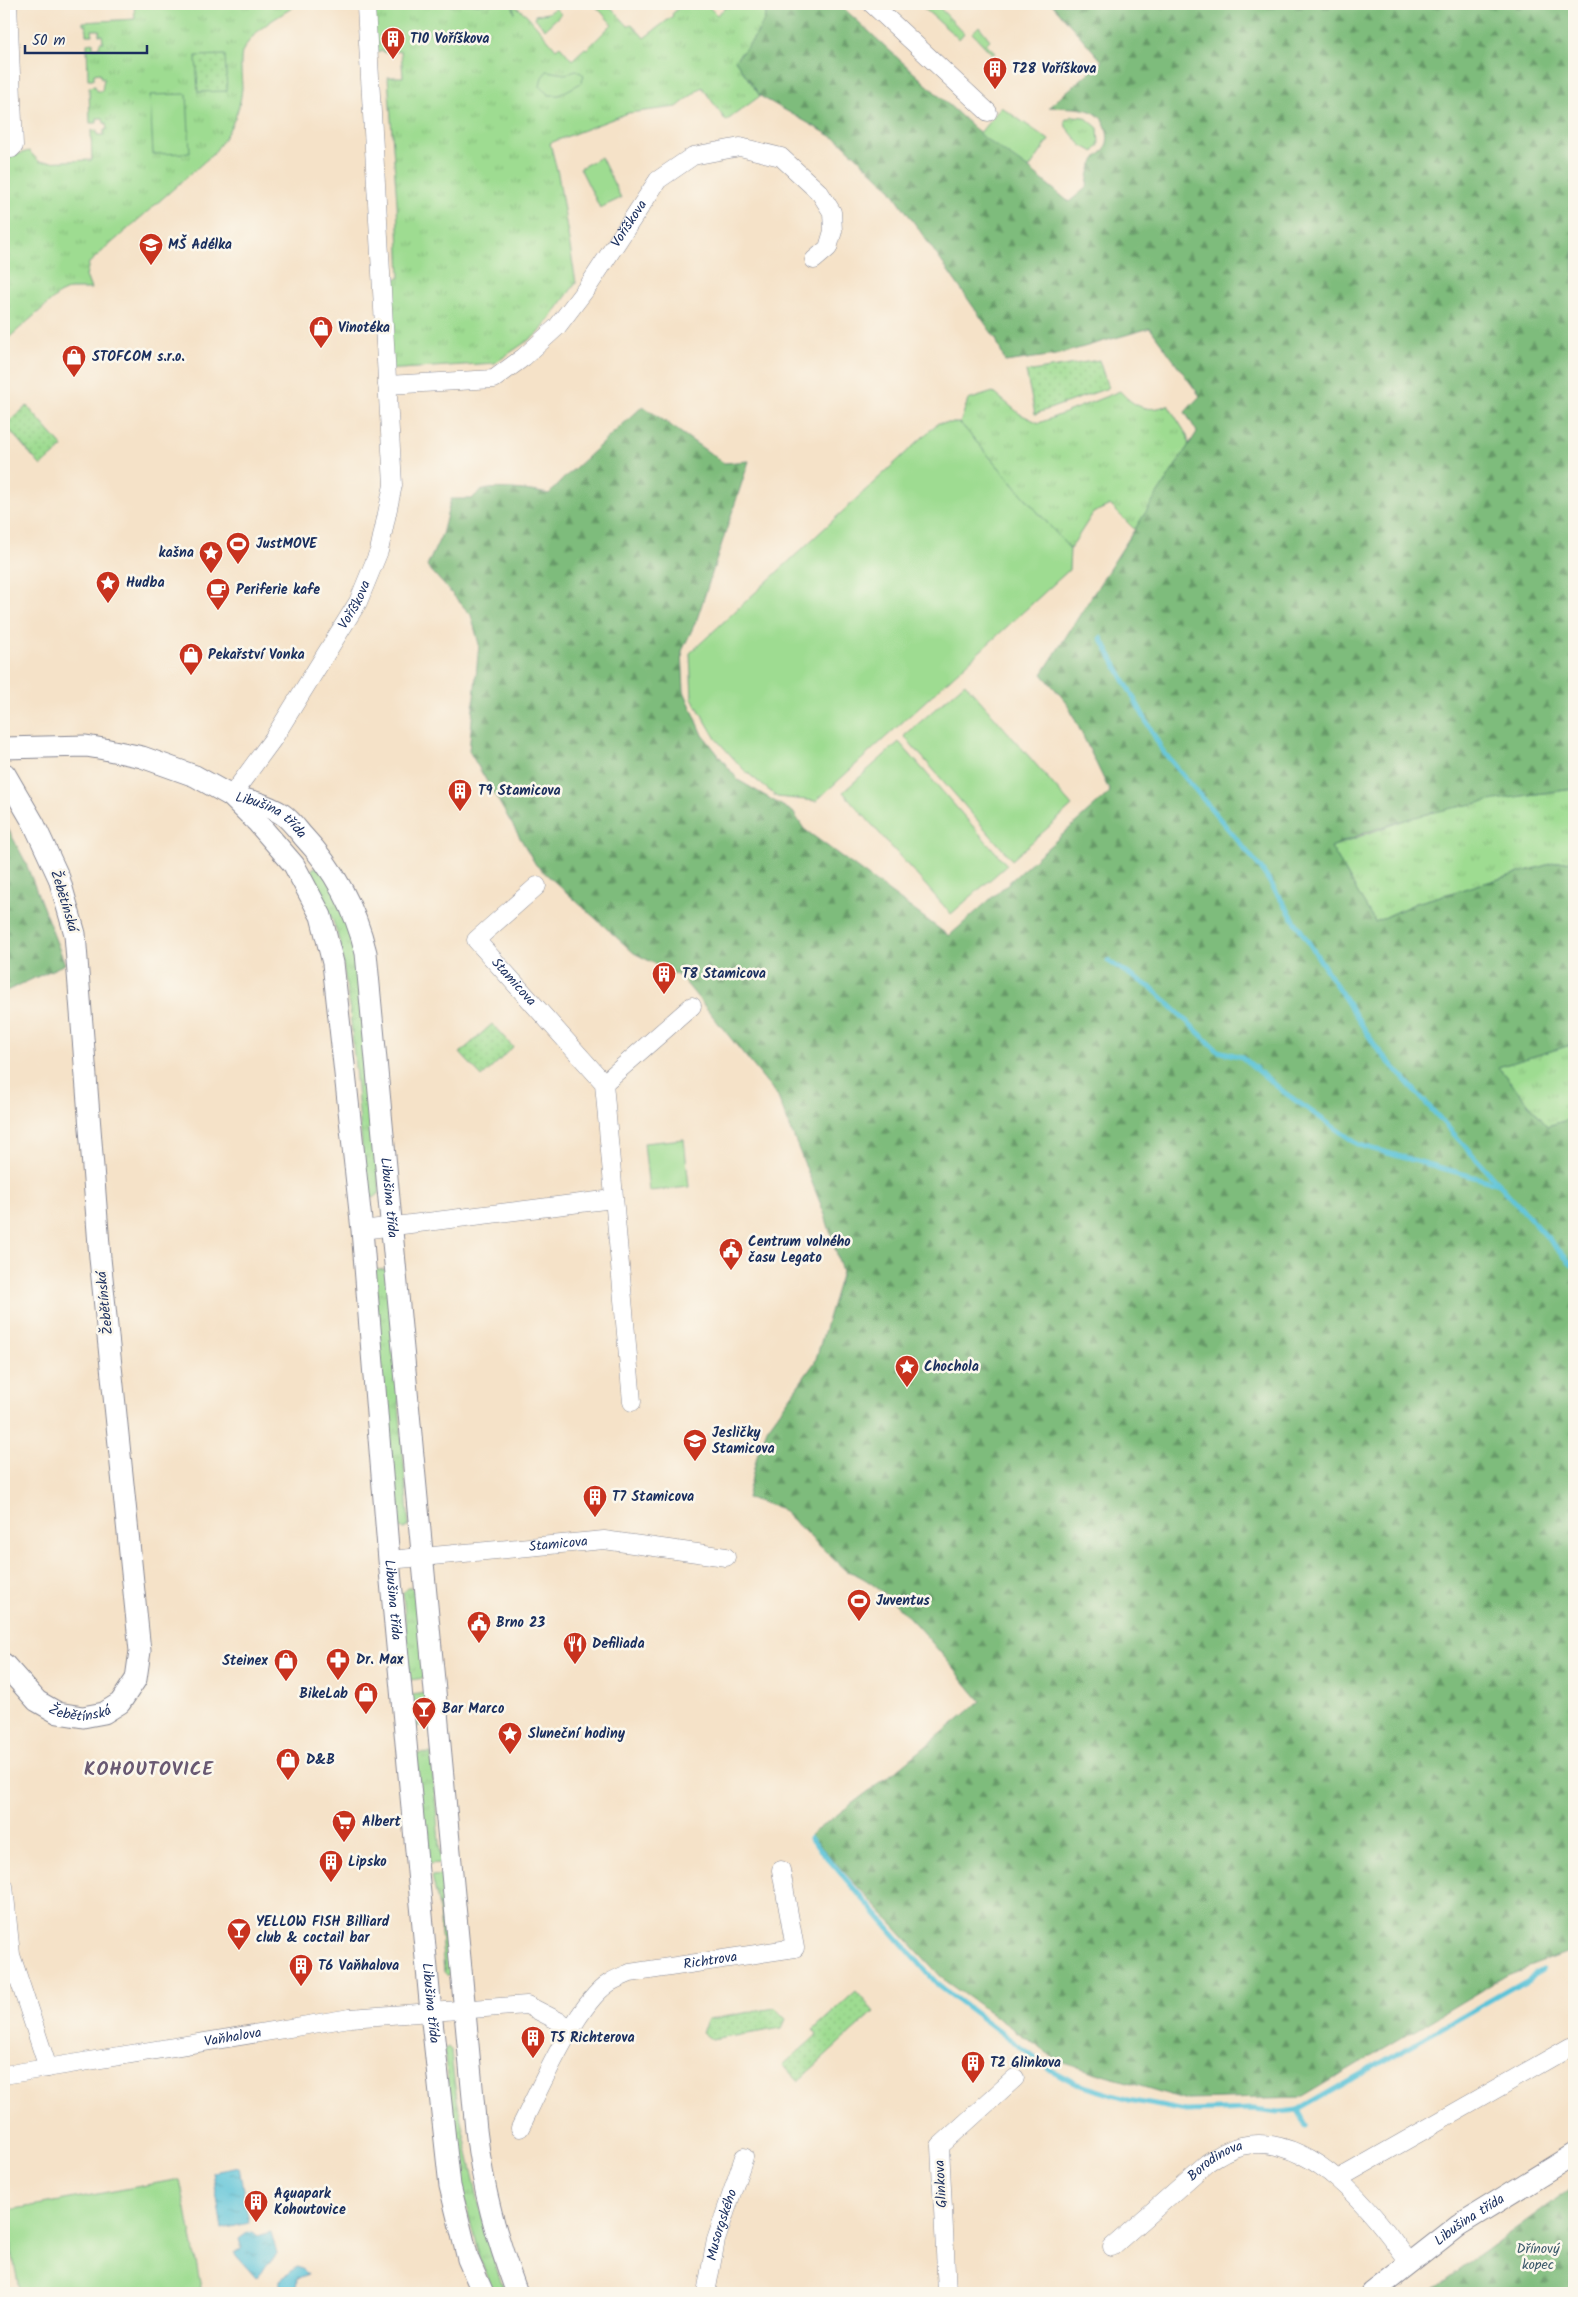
<svg xmlns="http://www.w3.org/2000/svg" width="1578" height="2297" viewBox="0 0 1578 2297" font-family="Kalam,sans-serif">
<defs>
<pattern id="grass-tufts" width="24" height="20" patternUnits="userSpaceOnUse" patternTransform="scale(1.25)"><rect width="24" height="20" fill="#9edc91"/><path d="M3 7l-1-3M5 7V3M7 7l1-3M15 17l-1-3M17 17v-4M19 17l1-3" fill="none" stroke="#88bd7f"/></pattern>
<pattern id="forest-firs" width="22" height="20" patternUnits="userSpaceOnUse" patternTransform="scale(1.25)"><rect width="22" height="20" fill="#7ebc7b"/><path d="M5 1l3.5 6h-7zM16 11l3.5 6h-7z" fill="#669968"/></pattern>
<pattern id="park-dots" width="8" height="8" patternUnits="userSpaceOnUse" patternTransform="scale(1.25)"><rect width="8" height="8" fill="#9edc91"/><path d="M2 2h.1M6 6h.1" fill="none" stroke="#88bd7f" stroke-width="1.8" stroke-linecap="round"/></pattern>
<pattern id="water-ripples" width="26" height="14" patternUnits="userSpaceOnUse" patternTransform="scale(1.25)"><rect width="26" height="14" fill="#5cc3d8"/><path d="M2 4q2-2 4 0t4 0M15 11q2-2 4 0t4 0" fill="none" stroke="#4b9fb2"/></pattern>
</defs>
<rect width="100%" height="100%" fill="#fbf7ec"/>
<filter id="ink" filterUnits="userSpaceOnUse"><feTurbulence type="fractalNoise" baseFrequency=".02" numOctaves="2"/><feDisplacementMap in="SourceGraphic" scale="10" xChannelSelector="R" yChannelSelector="G"/><feConvolveMatrix kernelMatrix="1 2 1 2 8 2 1 2 1" color-interpolation-filters="sRGB"/></filter>
<filter id="wash" filterUnits="userSpaceOnUse"><feTurbulence type="fractalNoise" baseFrequency=".0096" numOctaves="4" result="noise"/><feDisplacementMap in="SourceGraphic" scale="20" xChannelSelector="R" yChannelSelector="G"/><feGaussianBlur stdDeviation="1.12" result="paint"/><feColorMatrix in="noise" values="0 0 0 0 0 0 0 0 0 0 0 0 0 0 0 0 0 1.4 0 .05"/><feComposite in="paint" operator="in"/></filter>
<g filter="url(#wash)">
<rect width="100%" height="100%" fill="#f5e2c8"/>
<g fill="url(#grass-tufts)" stroke="#5c8678">
<path d="M134,4H298C277,18 256,27 243,50C239,57 242,80 242,88C240,115 228,134 213,154L89,263L86,276L91,289H70L59,294L4,342V158L29,151L40,162L92,160L91,131L97,130V135H104V130H107L106,123H104L103,118H97V123H90L89,87L95,86L96,91H102L104,78H101L100,73L94,74V79H88L87,43L93,42V48L99,47L100,42H103L102,35H99V30H92L93,35H86V25H83V22L135,19Z"/>
<path d="M375,4H449L450,6L457,4H512L515,13L513,4L527,15L556,49L560,46L572,60L585,48L587,49L612,24L594,4H608L628,26L632,24L644,38L673,16L672,14L683,4H706L717,15L730,4H768C765,27 751,43 735,60L760,96L726,121L702,87L677,107L628,113L550,143L558,174L576,283L539,333L495,363L385,370L381,280L400,278L397,203L388,77H403L401,51L385,53L383,51L368,52L366,7Z"/>
<path d="M919,4H936L964,33L959,39Z"/>
<path d="M555,8L561,14L545,29L535,18V15L548,13Z"/>
<path d="M979,26L990,40L986,44L995,52L992,54L972,33Z"/>
<path d="M1073,116L1085,117L1098,128L1099,145L1094,152L1081,145L1066,127L1065,120Z"/>
<path d="M1120,391C1134,407 1148,413 1168,405L1187,435L1189,445L1135,530L1110,505L1093,513L1070,549L960,423L968,400L993,392L1020,414L1039,423Z"/>
<path d="M1574,789V861L1557,862L1416,903L1375,922L1331,847L1416,816L1476,802Z"/>
<path d="M318,866L334,890L355,945L380,1193L375,1197L368,1195L366,1191L350,1011L340,943L333,921L308,872Z"/>
<path d="M1574,1044V1118L1547,1126L1498,1067Z"/>
<path d="M388,1269L409,1526L404,1529L398,1528L396,1524L373,1270Z"/>
<path d="M408,1588H411L417,1593L424,1678L410,1680L403,1593Z"/>
<path d="M425,1693L426,1725L415,1726L412,1695Z"/>
<path d="M431,1753L441,1863L429,1864L416,1754Z"/>
<path d="M442,1875L451,1972L448,1976L444,1972L439,1907L432,1876Z"/>
<path d="M448,2047L451,2050C454,2092 463,2131 472,2171C481,2213 489,2254 506,2293H493C461,2215 454,2133 444,2050Z"/>
</g>
<g fill="url(#forest-firs)" stroke="#4c766c">
<path d="M768,4H839L974,128L1029,169L1069,202L1087,187C1088,176 1089,167 1096,158C1098,155 1102,153 1104,150C1108,144 1108,138 1107,131C1101,103 1071,109 1049,107L1102,61L1052,4H1574V789C1488,800 1411,811 1331,847L1375,922L1416,903L1557,862L1574,861V1044L1498,1067L1547,1126L1574,1118V1950L1507,1975L1302,2097L1187,2100L1060,2062L945,1981L810,1835L897,1770L981,1701C952,1668 886,1579 846,1571L780,1508L747,1498L757,1456L767,1429L815,1362L842,1272L825,1215L777,1095L681,977L634,953L536,865L469,751L479,644L471,615L427,566L442,534L451,499H472C474,497 478,492 481,491C494,485 534,491 549,494L563,479L643,406L724,463L749,461L697,619L682,651L684,691L703,735L738,780L793,812L804,829L949,936L1110,792L1067,703L1042,674L1197,432L1185,412L1200,396L1150,328L1056,355L1005,362L996,339L889,187L840,141L760,96L735,60C751,43 765,27 768,4Z"/>
<path d="M4,821L25,861L65,964L4,992Z"/>
<path d="M1574,2186V2293H1427Z"/>
</g>
<g fill="url(#park-dots)" stroke="#5c8678">
<path d="M225,55L227,91L198,92L196,56Z"/>
<path d="M1099,360L1108,388L1035,414L1026,372Z"/>
<path d="M27,406L63,447L41,466L5,425Z"/>
<path d="M492,1024L513,1047L482,1077L460,1053Z"/>
<path d="M856,1991L874,2012L798,2081L783,2065L817,2035L813,2030Z"/>
<path d="M775,2008L786,2019L782,2028L712,2040L702,2032L708,2019Z"/>
</g>
<g fill="#9edc91" stroke="#5c8678">
<path d="M576,70L584,75L581,83L559,95H549L540,87L542,77L547,71L565,74Z"/>
<path d="M187,94L190,153L153,154L150,95Z"/>
<path d="M1001,107L1049,140L1029,169L979,134Z"/>
<path d="M601,157L621,198L600,208L580,168Z"/>
<path d="M938,423H960L1070,549L1069,570L816,801L777,797L744,770L716,739L692,698L690,653Z"/>
<path d="M965,683L1072,806L1012,860L904,736Z"/>
<path d="M899,742L1007,865L951,914L843,792Z"/>
<path d="M684,1139L689,1187L649,1191L644,1143Z"/>
<path d="M180,2179L202,2293H20L4,2211Z"/>
</g>
<g fill="url(#water-ripples)" stroke="#3c799b">
<path d="M239,2167L249,2223L222,2229L213,2172Z"/>
<path d="M253,2232L258,2236L271,2232L277,2254L256,2278L234,2253L242,2249L239,2239L247,2233Z"/>
<path d="M297,2267L304,2270L308,2275L297,2278L296,2289L290,2293H283L280,2288V2280Z"/>
</g>
<g fill="none" stroke-linecap="round" stroke-linejoin="round">
<g stroke="#5cc3d8" stroke-width="5">
<path d="M1101,638L1162,750L1260,867L1378,1050L1574,1267"/>
<path d="M1108,961L1153,989L1218,1051L1242,1057L1285,1093L1359,1145L1499,1184"/>
<path d="M810,1838L939,1986L1051,2070L1077,2084L1129,2100L1186,2111L1254,2109L1279,2112L1298,2110L1306,2125"/>
<path d="M1298,2110L1543,1970"/>
</g>
</g>
</g>
<g filter="url(#ink)">
<g fill="none" stroke-linecap="round" stroke-linejoin="round">
<defs>
<g id="minor">
<path d="M872,4L988,112"/>
<path d="M4,136L11,149L14,146L8,4"/>
<path id="s1" d="M387,385L494,379L524,357L557,327L589,285L658,180L693,156L740,147L781,157L820,193L832,212L833,231L828,248L814,260"/>
<path id="s2" d="M231,796L273,739L358,602L379,551L393,485L366,7"/>
<path id="s3" d="M537,886L476,940L604,1083L632,1402"/>
<path d="M604,1083L692,1006"/>
<path d="M362,1230L613,1199"/>
<path id="s4" d="M389,1560L604,1540L726,1557"/>
<path d="M4,1886L11,1955L48,2068"/>
<path id="s5" d="M4,2075L350,2018L527,2005L572,2028"/>
<path id="s6" d="M520,2128C539,2091 576,2004 609,1983C615,1979 623,1976 630,1973L795,1948L781,1870"/>
<path d="M1338,2179L1570,2047"/>
<path id="s7" d="M1112,2247L1207,2163C1217,2156 1228,2149 1241,2146C1312,2130 1374,2214 1410,2263"/>
<path id="s8" d="M706,2293L716,2240L744,2157"/>
<path d="M947,2293L940,2146L1015,2078"/>
</g>
<g id="tertiary">
<path id="s9" d="M4,748L86,746L104,749L142,757L195,776L231,796L257,822L294,865L321,916L333,963L362,1230L389,1560L431,2012L450,2186L468,2259L483,2293"/>
<path id="s10" d="M231,796C249,800 266,804 282,814C290,819 297,829 303,836C335,870 355,907 366,953L476,2130C483,2190 496,2237 517,2293"/>
<path id="s11" d="M4,1664L37,1701L58,1713L83,1717L104,1713L120,1703L136,1679L140,1651L100,1258L75,934L59,878L34,824L5,774"/>
<path id="s12" d="M1372,2293L1459,2225L1574,2154"/>
</g>
</defs>
<use href="#minor" stroke="#888893" stroke-width="19"/>
<use href="#tertiary" stroke="#888893" stroke-width="23"/>
<use href="#minor" stroke="#fff" stroke-width="18"/>
<use href="#tertiary" stroke="#fff" stroke-width="21"/>
</g>
</g>
<defs>
<symbol id="building-pin" viewBox="-11 -11 22 30"><path d="M0 17L-7.5 6A9.5 9.5 0 1 1 7.5 6Z" fill="#c8321e" stroke="#fbf7ec"/><path d="M-4-6H4V6H1V3H-1V6H-4ZM-2.5-4.3h1.7v1.8h-1.7ZM.8-4.3h1.7v1.8H.8ZM-2.5-1h1.7V.8h-1.7ZM.8-1h1.7V.8H.8Z" fill="#fff"/></symbol>
<symbol id="school-pin" viewBox="-11 -11 22 30"><path d="M0 17L-7.5 6A9.5 9.5 0 1 1 7.5 6Z" fill="#c8321e" stroke="#fbf7ec"/><path d="M0-5L7-2L0 1L-7-2ZM-4 1L0 2.5L4 1V4Q0 6-4 4Z" fill="#fff"/></symbol>
<symbol id="shop-pin" viewBox="-11 -11 22 30"><path d="M0 17L-7.5 6A9.5 9.5 0 1 1 7.5 6Z" fill="#c8321e" stroke="#fbf7ec"/><path d="M-5-2.5h2.3a2.7 3.5 0 0 1 5.4 0H5L5.5 6h-11ZM-1.5-2.5h3a1.5 2.3 0 0 0-3 0Z" fill="#fff"/></symbol>
<symbol id="stadium-pin" viewBox="-11 -11 22 30"><path d="M0 17L-7.5 6A9.5 9.5 0 1 1 7.5 6Z" fill="#c8321e" stroke="#fbf7ec"/><path d="M0-5a6.5 5 0 1 0 0 10a6.5 5 0 1 0 0-10ZM-3.5-1.8h7v3.6h-7Z" fill="#fff"/></symbol>
<symbol id="sight-pin" viewBox="-11 -11 22 30"><path d="M0 17L-7.5 6A9.5 9.5 0 1 1 7.5 6Z" fill="#c8321e" stroke="#fbf7ec"/><path d="M0-6L1.8-2.2L6-1.7L2.9 1.2L3.7 5.4L0 3.3L-3.7 5.4L-2.9 1.2L-6-1.7L-1.8-2.2Z" fill="#fff"/></symbol>
<symbol id="cafe-pin" viewBox="-11 -11 22 30"><path d="M0 17L-7.5 6A9.5 9.5 0 1 1 7.5 6Z" fill="#c8321e" stroke="#fbf7ec"/><path d="M-5.5-4.5H6V0H3Q3 3.5 0 3.5H-2.5Q-5.5 3.5-5.5 0ZM3-3.2v2h1.7v-2ZM-6 4.5H4V6H-6Z" fill="#fff"/></symbol>
<symbol id="civic-pin" viewBox="-11 -11 22 30"><path d="M0 17L-7.5 6A9.5 9.5 0 1 1 7.5 6Z" fill="#c8321e" stroke="#fbf7ec"/><path d="M-.6-6.5H3V-4.5H.6V-3L4-1V1h2V6H-6V1h2V-1L-.6-3ZM-1.2 2.5V6h2.4V2.5Z" fill="#fff"/></symbol>
<symbol id="restaurant-pin" viewBox="-11 -11 22 30"><path d="M0 17L-7.5 6A9.5 9.5 0 1 1 7.5 6Z" fill="#c8321e" stroke="#fbf7ec"/><path d="M-5-6h1v4h1v-4h1v4h1v-4h1v5L-1.5 .5V6h-2V.5L-5-1ZM5-6V6H3V1.5H1.5Q1.5-4 5-6Z" fill="#fff"/></symbol>
<symbol id="pharmacy-pin" viewBox="-11 -11 22 30"><path d="M0 17L-7.5 6A9.5 9.5 0 1 1 7.5 6Z" fill="#c8321e" stroke="#fbf7ec"/><path d="M-2-6h4v4h4v4h-4v4h-4v-4h-4v-4h4Z" fill="#fff"/></symbol>
<symbol id="bar-pin" viewBox="-11 -11 22 30"><path d="M0 17L-7.5 6A9.5 9.5 0 1 1 7.5 6Z" fill="#c8321e" stroke="#fbf7ec"/><path d="M-6-5H6L.8 .8V4.5H3.5V6h-7V4.5H-.8V.8Z" fill="#fff"/></symbol>
<symbol id="supermarket-pin" viewBox="-11 -11 22 30"><path d="M0 17L-7.5 6A9.5 9.5 0 1 1 7.5 6Z" fill="#c8321e" stroke="#fbf7ec"/><path d="M-6-5.5h2.5l.6 2H6L4.5 2H-2.5L-4.4-4H-6ZM-1.5 3.2a1.3 1.3 0 1 0 .1 0ZM3 3.2a1.3 1.3 0 1 0 .1 0Z" fill="#fff"/></symbol>
</defs>
<g fill-rule="evenodd">
<use href="#building-pin" x="379" y="25" width="28" height="38"/>
<use href="#building-pin" x="981" y="55" width="28" height="38"/>
<use href="#school-pin" x="137" y="231" width="28" height="38"/>
<use href="#shop-pin" x="307" y="314" width="28" height="38"/>
<use href="#shop-pin" x="60" y="343" width="28" height="38"/>
<use href="#stadium-pin" x="224" y="530" width="28" height="38"/>
<use href="#sight-pin" x="197" y="539" width="28" height="38"/>
<use href="#sight-pin" x="94" y="569" width="28" height="38"/>
<use href="#cafe-pin" x="204" y="576" width="28" height="38"/>
<use href="#shop-pin" x="177" y="641" width="28" height="38"/>
<use href="#building-pin" x="446" y="777" width="28" height="38"/>
<use href="#building-pin" x="650" y="960" width="28" height="38"/>
<use href="#civic-pin" x="717" y="1236" width="28" height="38"/>
<use href="#sight-pin" x="893" y="1353" width="28" height="38"/>
<use href="#school-pin" x="681" y="1427" width="28" height="38"/>
<use href="#building-pin" x="581" y="1483" width="28" height="38"/>
<use href="#stadium-pin" x="845" y="1587" width="28" height="38"/>
<use href="#civic-pin" x="465" y="1609" width="28" height="38"/>
<use href="#restaurant-pin" x="561" y="1630" width="28" height="38"/>
<use href="#pharmacy-pin" x="324" y="1646" width="28" height="38"/>
<use href="#shop-pin" x="272" y="1647" width="28" height="38"/>
<use href="#shop-pin" x="352" y="1680" width="28" height="38"/>
<use href="#bar-pin" x="410" y="1695" width="28" height="38"/>
<use href="#sight-pin" x="496" y="1720" width="28" height="38"/>
<use href="#shop-pin" x="274" y="1746" width="28" height="38"/>
<use href="#supermarket-pin" x="330" y="1808" width="28" height="38"/>
<use href="#building-pin" x="317" y="1848" width="28" height="38"/>
<use href="#bar-pin" x="225" y="1916" width="28" height="38"/>
<use href="#building-pin" x="287" y="1952" width="28" height="38"/>
<use href="#building-pin" x="519" y="2024" width="28" height="38"/>
<use href="#building-pin" x="959" y="2049" width="28" height="38"/>
<use href="#building-pin" x="242" y="2188" width="28" height="38"/>
</g>
<g text-anchor="middle" dominant-baseline="central" stroke-width="5" stroke-linejoin="round" paint-order="stroke">
<g font-size="14" font-weight="bold" fill="#1b2f5e" stroke="#fbf7ec" text-anchor="start">
<text x="410" y="39">T10 Voříškova</text>
<text x="1012" y="69">T28 Voříškova</text>
<text x="168" y="245">MŠ Adélka</text>
<text x="338" y="328">Vinotéka</text>
<text x="92" y="357">STOFCOM s.r.o.</text>
<text x="256" y="544">JustMOVE</text>
<text x="194" y="553" text-anchor="end">kašna</text>
<text x="126" y="583">Hudba</text>
<text x="236" y="590">Periferie kafe</text>
<text x="208" y="655">Pekařství Vonka</text>
<text x="478" y="791">T9 Stamicova</text>
<text x="682" y="974">T8 Stamicova</text>
<text x="748" y="1242">Centrum volného<tspan x="748" dy="16">času Legato</tspan></text>
<text x="924" y="1367">Chochola</text>
<text x="712" y="1433">Jesličky<tspan x="712" dy="16">Stamicova</tspan></text>
<text x="612" y="1497">T7 Stamicova</text>
<text x="876" y="1601">Juventus</text>
<text x="496" y="1623">Brno 23</text>
<text x="592" y="1644">Defiliada</text>
<text x="356" y="1660">Dr. Max</text>
<text x="268" y="1661" text-anchor="end">Steinex</text>
<text x="348" y="1694" text-anchor="end">BikeLab</text>
<text x="442" y="1709">Bar Marco</text>
<text x="528" y="1734">Sluneční hodiny</text>
<text x="306" y="1760">D&amp;B</text>
<text x="362" y="1822">Albert</text>
<text x="348" y="1862">Lipsko</text>
<text x="256" y="1922">YELLOW FISH Billiard<tspan x="256" dy="16">club &amp; coctail bar</tspan></text>
<text x="318" y="1966">T6 Vaňhalova</text>
<text x="550" y="2038">T5 Richterova</text>
<text x="990" y="2063">T2 Glinkova</text>
<text x="274" y="2194">Aquapark<tspan x="274" dy="16">Kohoutovice</tspan></text>
</g>
<g font-size="14" fill="#1b2f5e" stroke="#fbf7ec">
<text stroke="none"><textPath href="#s1" startOffset="315">Voříškova</textPath></text>
<text stroke="none"><textPath href="#s2" startOffset="228">Voříškova</textPath></text>
<text stroke="none"><textPath href="#s10" startOffset="45">Libušina třída</textPath></text>
<text transform="translate(64 901) rotate(73)">Žebětínská</text>
<text stroke="none"><textPath href="#s3" startOffset="138">Stamicova</textPath></text>
<text stroke="none"><textPath href="#s10" startOffset="465">Libušina třída</textPath></text>
<text transform="translate(105 1303) rotate(-96)">Žebětínská</text>
<text stroke="none"><textPath href="#s4" startOffset="170">Stamicova</textPath></text>
<text stroke="none"><textPath href="#s9" startOffset="1076">Libušina třída</textPath></text>
<text stroke="none"><textPath href="#s11" startOffset="96">Žebětínská</textPath></text>
<text stroke="none"><textPath href="#s6" startOffset="276">Richtrova</textPath></text>
<text stroke="none"><textPath href="#s9" startOffset="1481">Libušina třída</textPath></text>
<text stroke="none"><textPath href="#s5" startOffset="232">Vaňhalova</textPath></text>
<text stroke="none"><textPath href="#s7" startOffset="135">Borodinova</textPath></text>
<text transform="translate(941 2184) rotate(-93)">Glinkova</text>
<text stroke="none"><textPath href="#s12" startOffset="122">Libušina třída</textPath></text>
<text stroke="none"><textPath href="#s8" startOffset="70">Musorgského</textPath></text>
</g>
<g font-size="14" fill="#3c5a6b" stroke="#fbf7ec">
<text x="1538" y="2249">Dřínový<tspan x="1538" dy="16">kopec</tspan></text>
</g>
<g font-size="19" font-weight="bold" letter-spacing="1" fill="#695972" stroke="#fbf7ec">
<text x="149" y="1770">KOHOUTOVICE</text>
</g>
</g>
<rect width="1578" height="2297" fill="none" stroke="#fbf7ec" stroke-width="20"/>
<path d="M25 45v8h122v-8" fill="none" stroke="#1b2f5e" stroke-width="2.5"/>
<text x="32" y="45" font-size="15" fill="#1b2f5e" stroke="#fbf7ec" stroke-width="4" paint-order="stroke">50 m</text>
</svg>
